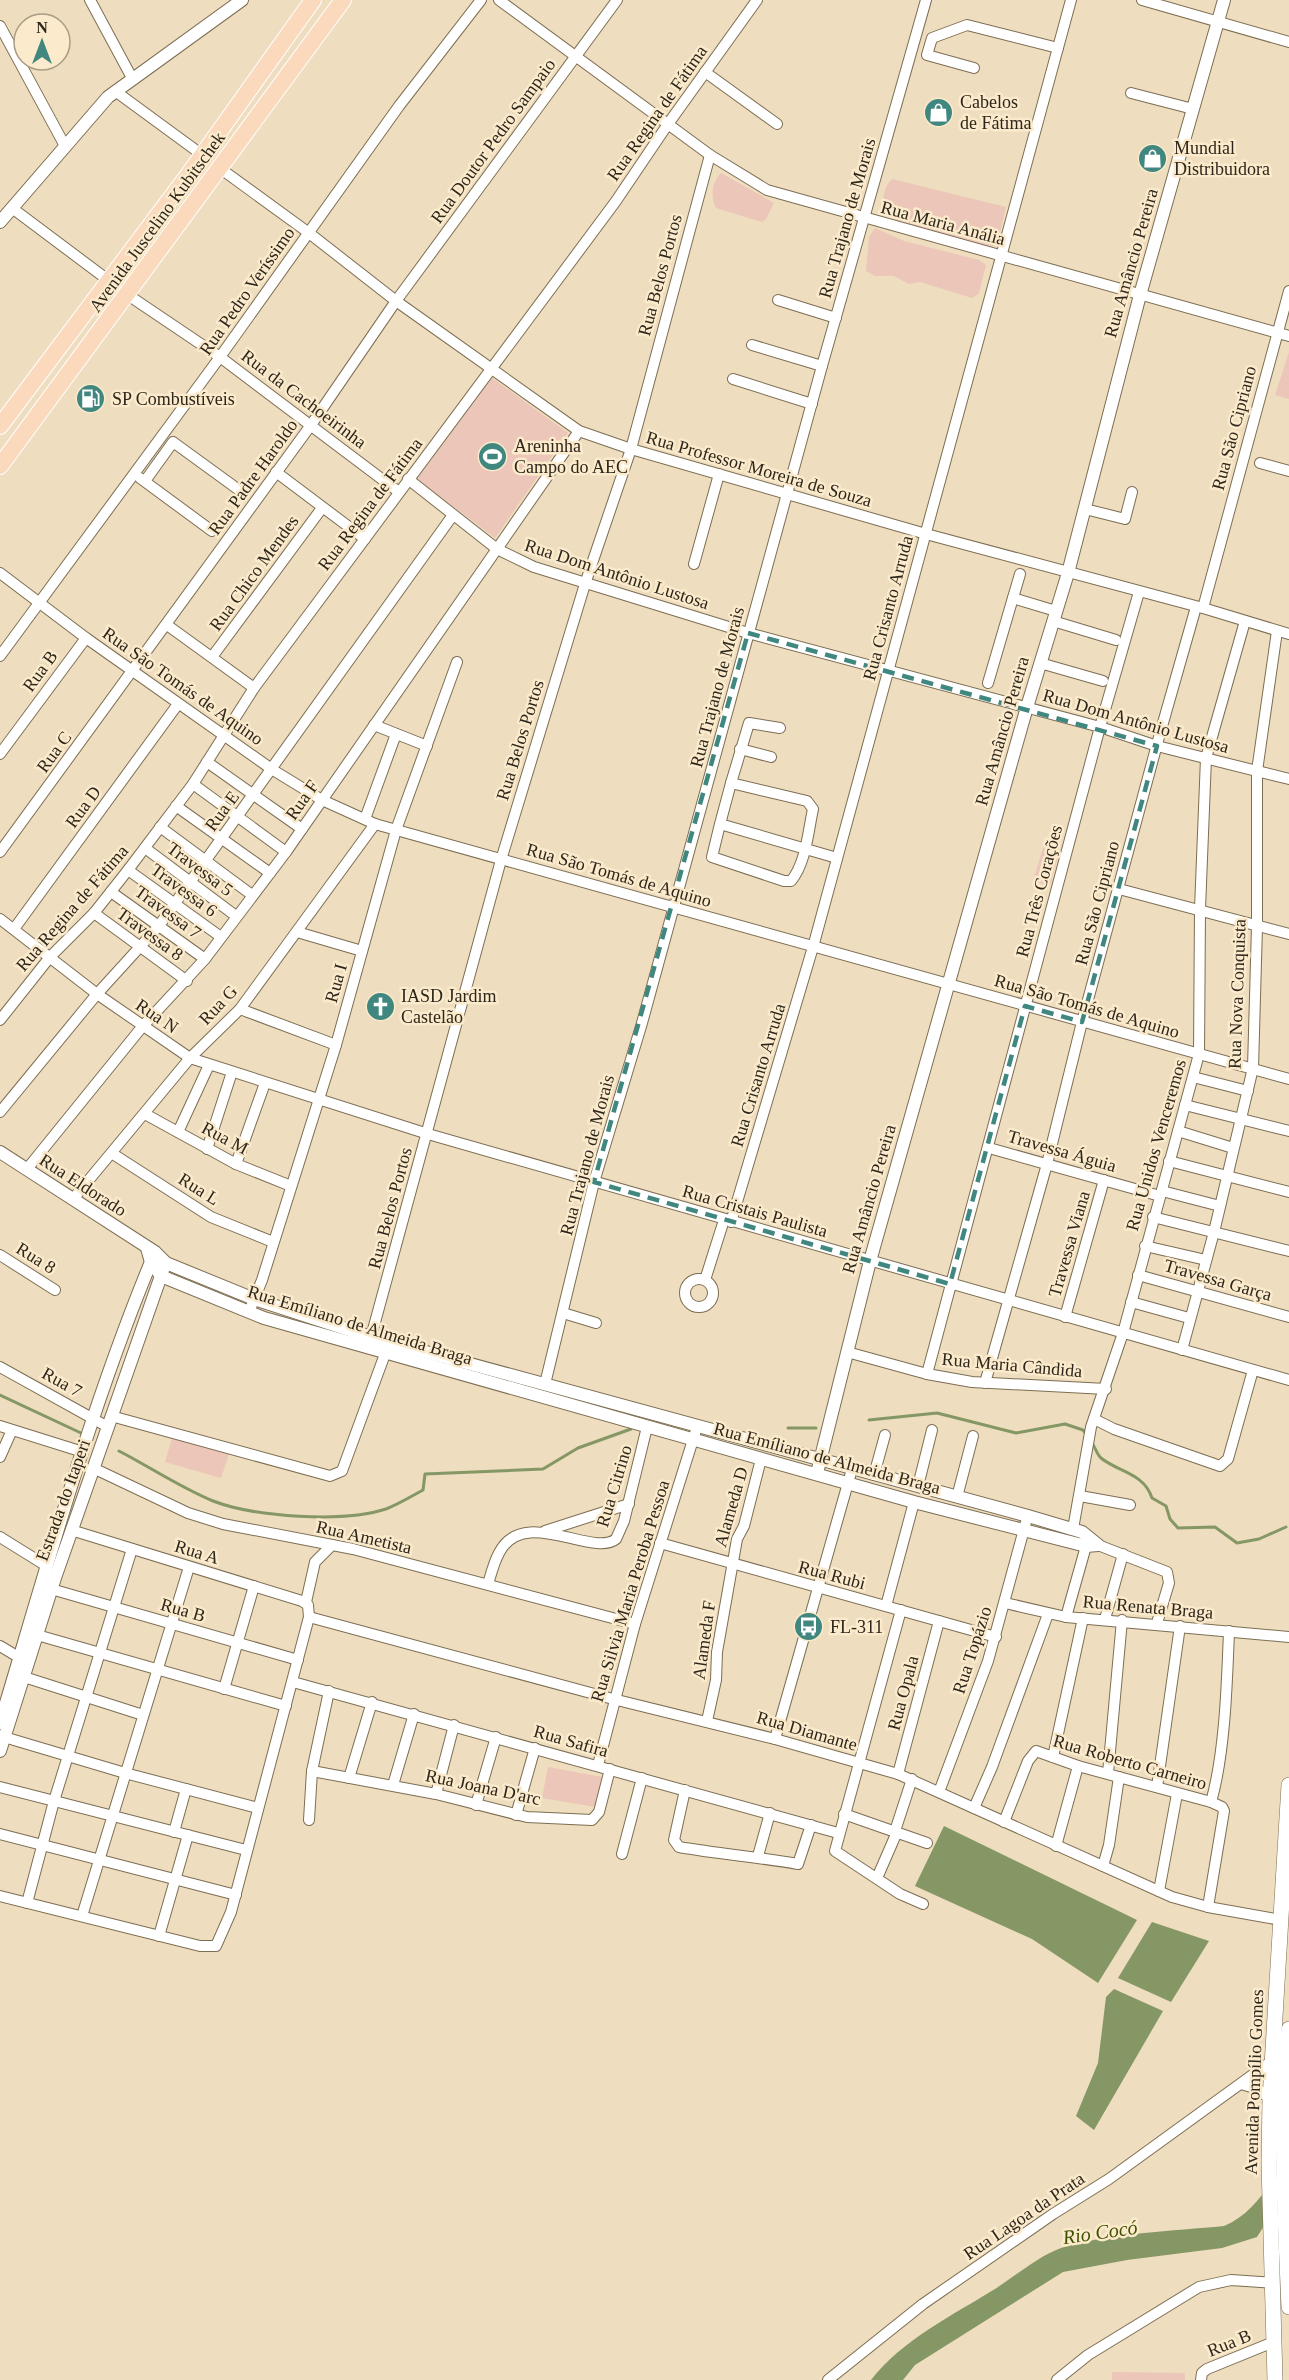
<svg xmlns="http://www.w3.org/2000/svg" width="1289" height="2380" viewBox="0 0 1289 2380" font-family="Georgia,serif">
<rect width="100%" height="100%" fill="#eeddbe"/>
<g fill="#ecc6b8">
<path d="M721,173L774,203L766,219L762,222L716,208C710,197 712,182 721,173Z"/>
<path d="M892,179L1006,207L999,236L993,247L898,221L884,212C881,200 884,187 892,179Z"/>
<path d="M875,228L904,241L979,260L986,265L979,293L972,298L920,282L909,284L894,276H875L866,271L869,237Z"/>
<path d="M1289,352V399L1275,395Z"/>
<path d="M492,378L568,433L495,538L417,479Z"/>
<path d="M1043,848L1059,852L1050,886L1033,881Z"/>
<path d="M172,1438L229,1454L221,1478L165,1462Z"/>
<path d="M548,1767L602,1777L596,1807L542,1798Z"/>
<path d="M1112,2372L1185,2373V2380H1112Z"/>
</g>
<g fill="#859764">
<path d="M944,1826L1137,1920L1098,1983L1032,1939L915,1886Z"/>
<path d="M1152,1922L1209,1941L1171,2002L1118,1978Z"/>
<path d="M1114,1989L1163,2011L1094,2130L1076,2116L1098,2063L1106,1997Z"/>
<path d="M1289,2158V2186L1257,2237L1222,2248L1127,2260L1063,2272L915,2365L903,2380H871C902,2340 953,2315 995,2289C1017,2275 1037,2257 1061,2248C1109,2233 1174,2231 1224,2226C1254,2214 1270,2183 1289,2158Z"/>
</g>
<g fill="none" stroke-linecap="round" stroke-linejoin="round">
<g stroke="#859764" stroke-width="3">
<path d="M0,1395L81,1433"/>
<path d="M869,1420L937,1413L1016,1433L1065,1424L1083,1430L1086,1434"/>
<path d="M788,1428H816"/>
<path d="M1091,1442C1095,1446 1097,1455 1101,1458C1118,1472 1144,1473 1152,1498L1166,1506L1170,1519L1178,1528L1215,1527L1237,1543L1259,1539L1286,1527"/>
<path d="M119,1451C150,1467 181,1488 213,1501C255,1517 343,1523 386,1509C399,1504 412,1496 423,1490L425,1474L543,1469L578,1448L631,1429"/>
</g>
<defs>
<g id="minor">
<path d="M90,0L132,78"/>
<path d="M499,0L710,155L767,190L1289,336"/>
<path d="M1142,0L1289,42"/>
<path d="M0,26L65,146"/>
<path d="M974,68L927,55L932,38L967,25L1058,48"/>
<path d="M705,72L777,124"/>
<path d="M115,91L201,154"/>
<path d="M1131,93L1193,109"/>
<path d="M221,169L309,233L396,301L579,431L631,449L926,534L1203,608L1289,634"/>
<path d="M12,208L128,295L220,357L399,492"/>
<path d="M778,300L836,318"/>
<path d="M752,345L822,366"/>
<path d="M733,379L812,404"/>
<path d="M1260,463L1289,471"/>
<path d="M276,472L365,539"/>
<path d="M140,478L212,531"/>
<path d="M408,479L497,549L534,567L748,633L1100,727L1157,746L1289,779"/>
<path d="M145,481L173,442L239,490"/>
<path d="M1085,509L1125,519L1132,492"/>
<path d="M694,564L719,474"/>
<path d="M0,573L86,638L273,770L322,800L375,824L1289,1079"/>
<path d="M1013,598L1056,611"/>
<path d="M1203,608L1289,291"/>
<path d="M1053,621L1116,640"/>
<path d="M167,625L254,688"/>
<path d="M0,656L220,357L399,106L481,0"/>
<path d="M212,657L322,508"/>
<path d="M1040,663L1103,681"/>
<path d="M988,683L1020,574"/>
<path d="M374,725L427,746"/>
<path d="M740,749L771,757"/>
<path d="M0,754L86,638"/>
<path d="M207,762L302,829"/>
<path d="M731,783L749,723L780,728"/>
<path d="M193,784L286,852"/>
<path d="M176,806L270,873"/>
<path d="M365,819L396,734"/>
<path d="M720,824L712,857L784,881H791C806,863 808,832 813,809L807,801L731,783L720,824L837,858"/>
<path d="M160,827L252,895"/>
<path d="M145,848L236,916"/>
<path d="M0,852L311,425L396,301L617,0"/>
<path d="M128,870L221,937"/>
<path d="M1119,889L1289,934"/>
<path d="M111,892L205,959"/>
<path d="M94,913L187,981"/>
<path d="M0,919L97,994L190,1058L428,1134L1289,1380"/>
<path d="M14,929L178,704"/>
<path d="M297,932L362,951"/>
<path d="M240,1009L336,1045"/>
<path d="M0,1020L50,957L94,913L128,870L193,784L254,688L616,201L668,124L757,0"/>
<path d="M1193,1077L1248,1091"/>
<path d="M1185,1105L1289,1131"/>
<path d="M0,1112L97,994L158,927L453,515"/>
<path d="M145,1114L236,1164L291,1186"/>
<path d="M1178,1131L1233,1148"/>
<path d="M178,1132L209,1065"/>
<path d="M989,1148L1160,1196"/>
<path d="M207,1149L232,1072"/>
<path d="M113,1154L211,1217L273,1242"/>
<path d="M1169,1161L1289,1192"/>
<path d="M236,1164L265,1083"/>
<path d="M27,1169L142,1027L205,959L286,852L579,431"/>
<path d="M1162,1191L1220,1206"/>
<path d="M73,1199L190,1058L240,1009L375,824"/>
<path d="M1153,1217L1289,1251"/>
<path d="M731,1222L813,947L1071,0"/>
<path d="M1145,1246L1206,1260"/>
<path d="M0,1255L55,1290"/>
<path d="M1138,1275L1289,1317"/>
<circle cx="699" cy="1293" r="14"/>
<path d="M705,1280L724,1220"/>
<path d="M1131,1302L1189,1318"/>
<path d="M251,1307L262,1280L336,1045L396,830L457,662"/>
<path d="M563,1313L596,1323"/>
<path d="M1065,1317L1104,1180"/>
<path d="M371,1337L501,860L585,584L631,449L710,155"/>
<path d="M1182,1350L1214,1232L1253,1068L1257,926V771L1277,631"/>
<path d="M847,1352L927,1374L972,1382L1106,1389"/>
<path d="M0,1367L108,1427"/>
<path d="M927,1374L1100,727L1139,592"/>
<path d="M985,1383L1047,1164L1082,1022L1159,737L1196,607"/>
<path d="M545,1384L594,1182L642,1023L822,366L926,0"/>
<path d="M111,1416L330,1476L342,1471L385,1354"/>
<path d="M1094,1419L1114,1429L1220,1466L1228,1459L1253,1370"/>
<path d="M0,1426L83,1452"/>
<path d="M0,1457L12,1430"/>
<path d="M93,1468L188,1513L223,1524L353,1549L635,1624"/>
<path d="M874,1475L885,1435"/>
<path d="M918,1486L932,1430"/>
<path d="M1080,1496L1130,1505"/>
<path d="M957,1497L973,1436"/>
<path d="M1073,1529L1091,1427L1123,1333L1199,1054L1200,909L1206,758L1245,621"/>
<path d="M545,1531L629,1504"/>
<path d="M0,1537L45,1565"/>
<path d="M660,1543L996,1637"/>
<path d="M1098,1545L1167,1572L1169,1583L1157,1623"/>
<path d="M488,1584C491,1574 494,1562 499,1553C523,1505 593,1558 616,1539L624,1521L647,1427"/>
<path d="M58,1591L298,1660"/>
<path d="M306,1602L315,1562L332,1545"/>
<path d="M1005,1603L1066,1617L1289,1637"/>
<path d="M886,1606L914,1502"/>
<path d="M901,1610L835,1851L900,1894L923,1904"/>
<path d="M309,1617L613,1699L775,1739L898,1774L1172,1897L1208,1907L1281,1920"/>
<path d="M1066,1617L1088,1539"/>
<path d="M1105,1619L1123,1554"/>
<path d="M37,1635L286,1706"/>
<path d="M0,1646L25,1661"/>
<path d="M24,1677L143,1715"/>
<path d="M293,1682L838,1833"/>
<path d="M224,1689L254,1586"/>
<path d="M707,1721L716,1680L717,1652L737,1539L744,1526L761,1459"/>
<path d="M4,1737L125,1773L258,1808"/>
<path d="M775,1739L852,1469"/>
<path d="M1053,1757L1083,1618"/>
<path d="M598,1765L635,1624L697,1427"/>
<path d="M312,1771L436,1794L527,1817L592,1820L599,1812L610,1769"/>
<path d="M1108,1773L1122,1620"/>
<path d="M898,1774L939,1621"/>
<path d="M349,1778L372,1702"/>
<path d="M393,1785L414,1714"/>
<path d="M0,1787L246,1850"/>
<path d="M1157,1787L1180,1626"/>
<path d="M685,1790L674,1840L679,1847C719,1854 758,1857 798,1864L811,1825"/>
<path d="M939,1792L988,1661L1026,1522"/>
<path d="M436,1794L454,1725"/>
<path d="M1211,1802C1225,1753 1227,1683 1229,1631"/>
<path d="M476,1805L496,1737"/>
<path d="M974,1808L992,1767L1048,1614"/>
<path d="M844,1814L927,1843"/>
<path d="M516,1815L535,1748"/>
<path d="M309,1820L312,1771L329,1691"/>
<path d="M1004,1822L1028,1761L1036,1751L1078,1766L1211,1802L1222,1807L1224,1811L1208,1907"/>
<path d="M895,1831L912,1779"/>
<path d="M174,1832L186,1789"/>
<path d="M0,1834L236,1895"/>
<path d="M1056,1846L1078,1766"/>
<path d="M622,1854L642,1778"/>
<path d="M758,1856L770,1813"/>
<path d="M1103,1866L1109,1845L1119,1777"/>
<path d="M877,1878L897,1832"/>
<path d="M1159,1891L1177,1794"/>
<path d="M0,1896L200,1946H216L231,1912L309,1617L308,1605L302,1601L71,1530"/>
<path d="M27,1903L54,1801L132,1549"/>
<path d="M82,1916L189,1567"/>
<path d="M159,1936L188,1835"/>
<path d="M1241,2084L1258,2089L1270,2099"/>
<path d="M828,2380L923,2304L1053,2214L1109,2179L1273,2060"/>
<path d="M1057,2380L1088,2355L1199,2287L1231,2280L1274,2283"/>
<path d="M1201,2380L1202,2373L1207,2369L1276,2341"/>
</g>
<g id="tertiary">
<path d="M0,222L108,97L242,0"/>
<path d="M0,1152L155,1252L166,1263L254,1299L371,1337L1028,1516L1082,1532L1098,1545"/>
<path d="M147,1248L151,1262L161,1276L264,1318L914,1502L1086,1546L1098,1545"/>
<path d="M817,1473L870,1261L1027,707L1068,573L1140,295L1224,0"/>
<path d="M0,1723C47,1567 90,1408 153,1257"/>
<path d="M0,1751L56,1575L163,1270"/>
</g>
<g id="secondary">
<path d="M1289,2029C1279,2122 1285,2214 1289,2307"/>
<path d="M1275,2380L1269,2163L1270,2099L1289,1785"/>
</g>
<g id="primary">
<path d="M0,426L189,174L313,0"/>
<path d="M0,466L343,0"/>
</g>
</defs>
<use href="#minor" stroke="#7d6e53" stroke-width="12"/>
<use href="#tertiary" stroke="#7d6e53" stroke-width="14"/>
<use href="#secondary" stroke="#7d6e53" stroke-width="16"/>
<use href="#primary" stroke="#fff" stroke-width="18"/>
<use href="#minor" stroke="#fff" stroke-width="10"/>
<use href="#tertiary" stroke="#fff" stroke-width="12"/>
<use href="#secondary" stroke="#fff" stroke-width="15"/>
<use href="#primary" stroke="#fad9bd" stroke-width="16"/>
</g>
<path fill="none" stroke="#40877f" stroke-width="4.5" stroke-dasharray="12 8" stroke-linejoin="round" d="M748,633L1157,746L1082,1022L1025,1006L950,1284L594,1182Z"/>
<defs>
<symbol id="shop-disc" viewBox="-11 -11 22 22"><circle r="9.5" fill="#40877f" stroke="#fbeacb"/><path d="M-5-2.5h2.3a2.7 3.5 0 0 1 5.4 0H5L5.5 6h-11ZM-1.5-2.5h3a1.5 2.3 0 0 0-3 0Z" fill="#fff"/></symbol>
<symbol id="fuel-disc" viewBox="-11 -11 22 22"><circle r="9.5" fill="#40877f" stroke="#fbeacb"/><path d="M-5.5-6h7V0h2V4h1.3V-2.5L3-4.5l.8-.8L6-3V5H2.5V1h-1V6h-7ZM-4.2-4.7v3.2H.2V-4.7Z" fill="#fff"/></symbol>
<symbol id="stadium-disc" viewBox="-11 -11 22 22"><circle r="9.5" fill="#40877f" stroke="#fbeacb"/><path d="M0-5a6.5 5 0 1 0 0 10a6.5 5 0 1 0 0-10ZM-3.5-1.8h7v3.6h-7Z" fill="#fff"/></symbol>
<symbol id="church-disc" viewBox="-11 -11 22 22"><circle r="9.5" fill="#40877f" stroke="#fbeacb"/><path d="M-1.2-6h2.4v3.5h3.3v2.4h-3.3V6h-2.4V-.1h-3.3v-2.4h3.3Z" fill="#fff"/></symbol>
<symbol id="bus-disc" viewBox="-11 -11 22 22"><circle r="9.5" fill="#40877f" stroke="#fbeacb"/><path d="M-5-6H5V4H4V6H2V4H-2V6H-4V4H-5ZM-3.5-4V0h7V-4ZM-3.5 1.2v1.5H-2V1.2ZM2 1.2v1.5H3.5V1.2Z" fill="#fff"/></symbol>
</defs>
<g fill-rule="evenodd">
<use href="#shop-disc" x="922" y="96" width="33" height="33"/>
<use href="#shop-disc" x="1136" y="142" width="33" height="33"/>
<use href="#fuel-disc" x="74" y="382" width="33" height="33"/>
<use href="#stadium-disc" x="476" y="440" width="33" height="33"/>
<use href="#church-disc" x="364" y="990" width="33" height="33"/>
<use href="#bus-disc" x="792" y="1610" width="33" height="33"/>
</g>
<g text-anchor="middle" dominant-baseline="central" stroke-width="5" stroke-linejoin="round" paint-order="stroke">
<g font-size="18" fill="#2d261b" stroke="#fbeacb" text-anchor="start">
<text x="960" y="102">Cabelos<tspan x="960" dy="21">de Fátima</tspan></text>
<text x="1174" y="148">Mundial<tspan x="1174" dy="21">Distribuidora</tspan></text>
<text x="112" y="399">SP Combustíveis</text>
<text x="514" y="446">Areninha<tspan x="514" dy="21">Campo do AEC</tspan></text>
<text x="401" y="996">IASD Jardim<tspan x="401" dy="21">Castelão</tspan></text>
<text x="830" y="1627">FL-311</text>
</g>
<g font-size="18" fill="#2d261b" stroke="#fbeacb">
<text transform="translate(657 113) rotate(-55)">Rua Regina de Fátima</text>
<text transform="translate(493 141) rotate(-54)">Rua Doutor Pedro Sampaio</text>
<text transform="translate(847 218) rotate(-74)">Rua Trajano de Morais</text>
<text transform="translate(157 222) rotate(-54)">Avenida Juscelino Kubitschek</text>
<text transform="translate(943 223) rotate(15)">Rua Maria Anália</text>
<text transform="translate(1131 263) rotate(-74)">Rua Amâncio Pereira</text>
<text transform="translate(660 275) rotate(-75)">Rua Belos Portos</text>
<text transform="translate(247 291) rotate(-55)">Rua Pedro Veríssimo</text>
<text transform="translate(304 399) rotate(37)">Rua da Cachoeirinha</text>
<text transform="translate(1234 428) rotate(-75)">Rua São Cipriano</text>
<text transform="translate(759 469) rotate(16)">Rua Professor Moreira de Souza</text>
<text transform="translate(253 477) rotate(-54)">Rua Padre Haroldo</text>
<text transform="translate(370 504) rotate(-53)">Rua Regina de Fátima</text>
<text transform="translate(254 573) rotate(-54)">Rua Chico Mendes</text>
<text transform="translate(617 574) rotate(18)">Rua Dom Antônio Lustosa</text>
<text transform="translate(888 608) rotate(-75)">Rua Crisanto Arruda</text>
<text transform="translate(40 671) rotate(-54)">Rua B</text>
<text transform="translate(183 686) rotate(35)">Rua São Tomás de Aquino</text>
<text transform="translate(717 687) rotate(-75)">Rua Trajano de Morais</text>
<text transform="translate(1136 721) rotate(16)">Rua Dom Antônio Lustosa</text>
<text transform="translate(1002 731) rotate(-74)">Rua Amâncio Pereira</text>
<text transform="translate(520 740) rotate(-73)">Rua Belos Portos</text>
<text transform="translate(54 752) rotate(-54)">Rua C</text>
<text transform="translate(302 800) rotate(-55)">Rua F</text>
<text transform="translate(83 807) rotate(-54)">Rua D</text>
<text transform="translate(222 811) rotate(-54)">Rua E</text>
<text transform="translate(200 869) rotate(37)">Travessa 5</text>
<text transform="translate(619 875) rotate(16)">Rua São Tomás de Aquino</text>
<text transform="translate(184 890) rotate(36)">Travessa 6</text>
<text transform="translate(1039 891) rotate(-75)">Rua Três Corações</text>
<text transform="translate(1097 903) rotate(-75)">Rua São Cipriano</text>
<text transform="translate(72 908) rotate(-49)">Rua Regina de Fátima</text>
<text transform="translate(168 912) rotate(36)">Travessa 7</text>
<text transform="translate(150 934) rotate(36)">Travessa 8</text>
<text transform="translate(336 983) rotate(-74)">Rua I</text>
<text transform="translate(1237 994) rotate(-88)">Rua Nova Conquista</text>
<text transform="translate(218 1005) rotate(-47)">Rua G</text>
<text transform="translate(1087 1006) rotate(16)">Rua São Tomás de Aquino</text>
<text transform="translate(157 1016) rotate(34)">Rua N</text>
<text transform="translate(758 1075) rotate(-73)">Rua Crisanto Arruda</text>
<text transform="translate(225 1138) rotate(28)">Rua M</text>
<text transform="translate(1156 1145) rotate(-74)">Rua Unidos Venceremos</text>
<text transform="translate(1062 1151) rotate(16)">Travessa Águia</text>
<text transform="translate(587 1155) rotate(-75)">Rua Trajano de Morais</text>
<text transform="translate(83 1185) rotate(33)">Rua Eldorado</text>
<text transform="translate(199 1189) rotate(32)">Rua L</text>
<text transform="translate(869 1199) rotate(-74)">Rua Amâncio Pereira</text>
<text transform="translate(390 1208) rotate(-75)">Rua Belos Portos</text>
<text transform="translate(755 1211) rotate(16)">Rua Cristais Paulista</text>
<text transform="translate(1069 1244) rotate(-74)">Travessa Viana</text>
<text transform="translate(36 1258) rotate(32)">Rua 8</text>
<text transform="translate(1218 1280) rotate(16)">Travessa Garça</text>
<text transform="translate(360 1325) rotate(17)">Rua Emíliano de Almeida Braga</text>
<text transform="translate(1012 1365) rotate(5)">Rua Maria Cândida</text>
<text transform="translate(62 1382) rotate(29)">Rua 7</text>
<text transform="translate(827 1458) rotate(15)">Rua Emíliano de Almeida Braga</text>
<text transform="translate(614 1486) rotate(-73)">Rua Citrino</text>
<text transform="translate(63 1500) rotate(-70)">Estrada do Itaperi</text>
<text transform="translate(731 1507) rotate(-74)">Alameda D</text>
<text transform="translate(364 1537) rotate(13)">Rua Ametista</text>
<text transform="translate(197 1552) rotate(17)">Rua A</text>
<text transform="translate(832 1575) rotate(15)">Rua Rubi</text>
<text transform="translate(630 1591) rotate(-73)">Rua Silvia Maria Peroba Pessoa</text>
<text transform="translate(1148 1607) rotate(5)">Rua Renata Braga</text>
<text transform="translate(183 1610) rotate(16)">Rua B</text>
<text transform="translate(704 1640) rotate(-82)">Alameda F</text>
<text transform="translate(972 1650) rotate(-72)">Rua Topázio</text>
<text transform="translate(903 1693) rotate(-75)">Rua Opala</text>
<text transform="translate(807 1731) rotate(16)">Rua Diamante</text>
<text transform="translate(571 1741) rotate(16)">Rua Safira</text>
<text transform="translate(1130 1762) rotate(16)">Rua Roberto Carneiro</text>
<text transform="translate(483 1787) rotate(12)">Rua Joana D'arc</text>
<text transform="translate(1254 2082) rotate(-88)">Avenida Pompílio Gomes</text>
<text transform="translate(1024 2216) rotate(-34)">Rua Lagoa da Prata</text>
<text transform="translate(1229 2343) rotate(-22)">Rua B</text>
</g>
<g font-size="20" font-style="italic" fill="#3f5300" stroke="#fbeacb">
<text transform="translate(1100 2232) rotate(-8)">Rio Cocó</text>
</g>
</g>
<g transform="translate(42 42)"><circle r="28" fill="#fbeacb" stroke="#a99c85" stroke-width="1.5"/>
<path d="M0-4.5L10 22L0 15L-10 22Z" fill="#40877f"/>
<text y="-9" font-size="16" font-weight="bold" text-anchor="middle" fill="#2d261b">N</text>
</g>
</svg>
